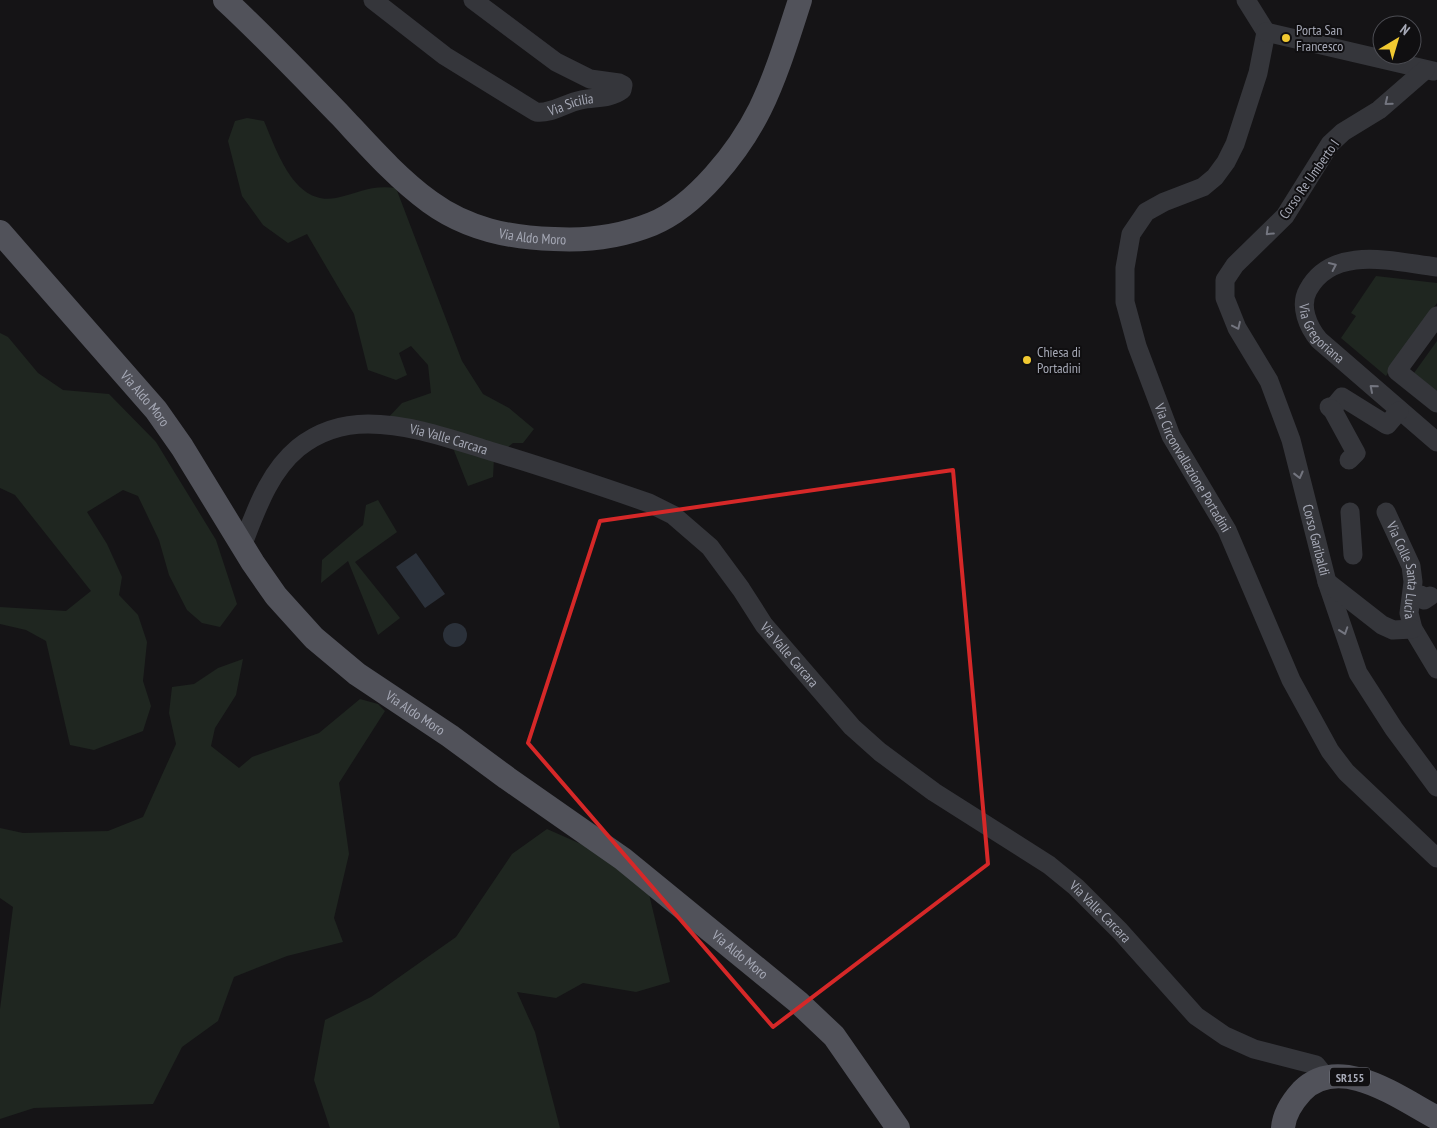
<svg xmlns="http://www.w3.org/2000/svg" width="1437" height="1128" viewBox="0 0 1437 1128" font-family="'PT Sans Narrow',sans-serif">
<rect width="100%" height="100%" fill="#151416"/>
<g fill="#1f2620">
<path d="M247,118L264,121C277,151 294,206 336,198C360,193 369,185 396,188L462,361L483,394L509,408L534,429L523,443H513L494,458L493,477L468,486L453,448L386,420L402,403L431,393L428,365L411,346L399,353L407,375L396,380L368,370L354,314L307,234L288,243L263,225L242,196L228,141L235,121Z"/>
<path d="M1376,276L1437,283V303L1386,376L1341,338L1356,316L1351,313Z"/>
<path d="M0,333L8,337L38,373L63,390L109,394L156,442L216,540L237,604L220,627L202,623L187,610L169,575L159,540L138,496L123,490L87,512L107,544L122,577L119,595L138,615L147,642L143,681L151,706L143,731L94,750L70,745L46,641L26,630L0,624V607L66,611L91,591L15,495L0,488Z"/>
<path d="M1437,341V391L1414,373Z"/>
<path d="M378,500L397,532L355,562L400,618L378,635L348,561L321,583L322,560L363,525L366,505Z"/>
<path d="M243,659L236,695L215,728L211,746L239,768L252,757L319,733L360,699L378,704L385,711L339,783L349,854L334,918L343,942L287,956L234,977L218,1021L182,1047L153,1104L34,1108L0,1119V1009L13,907L0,898V828L23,833L108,831L143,817L176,744L169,713L172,687L194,684L218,668Z"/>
<path d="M547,829L590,848L649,894L670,982L636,992L583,983L556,998L517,992L535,1032L560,1128H330L314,1080L325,1020L371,997L456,937L512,854Z"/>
</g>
<g fill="#2b313a">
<path d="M416,553L445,594L425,608L396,567Z"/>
<circle cx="455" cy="635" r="12"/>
</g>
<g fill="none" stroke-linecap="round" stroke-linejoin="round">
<g stroke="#35363b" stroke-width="19">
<path id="s1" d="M373,0L445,56L536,112C552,114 565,103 581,100C595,97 610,99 622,90L623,85L619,83L590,79L556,62L473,0"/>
<path id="s2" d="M1246,0L1266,32L1258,73L1235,144L1226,162L1215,177L1203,187L1164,202L1146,212L1131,234L1125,268V302L1137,346L1171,436L1227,530L1291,680L1330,751L1346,772L1437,858"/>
<path d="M1266,32L1433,71"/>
<path id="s3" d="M1425,70L1379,110L1343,132L1330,144L1285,216L1235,265L1225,280V298L1237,328L1269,381L1291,440L1327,582L1358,673L1394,729L1437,787"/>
<path id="s4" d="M1437,267C1394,262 1333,244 1308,290C1299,306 1308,327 1319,340L1437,442"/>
<path d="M1437,316L1397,371L1437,403"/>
<path d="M1329,407L1332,409L1342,397L1387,425L1399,411"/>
<path d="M1332,409L1356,453L1349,460"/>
<path d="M1350,512L1353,555"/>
<path id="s5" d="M1386,512L1411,566L1413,582L1409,613L1413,629L1437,669"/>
<path id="s6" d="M242,546C256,511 268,473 298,448C318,432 343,424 368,424C410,424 451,439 490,451C544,467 597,485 649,503L673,515L710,547L741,589L764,625L852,727L880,752L934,792L1049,865L1076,887L1120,931L1196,1016L1225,1036L1254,1049L1316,1065L1325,1076"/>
<path d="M1327,582L1382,625L1393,630L1413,629"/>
<path d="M1412,599L1421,595L1424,600L1430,596"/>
</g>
<g stroke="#51525a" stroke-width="24">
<path id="s7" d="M225,0C265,37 303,77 341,116C369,146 397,178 430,202C467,229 509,238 554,239C587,241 622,236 652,224C696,206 739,151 760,109C777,74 788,37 800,0"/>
<path id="s8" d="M0,232L156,410L182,447L253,563L276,596L314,638L357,674L450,736L507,778L623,859L798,1002L834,1036L898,1128"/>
<path d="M1283,1128C1284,1114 1292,1102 1302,1091C1340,1053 1399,1098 1437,1118"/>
</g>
</g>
<defs><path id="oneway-chevron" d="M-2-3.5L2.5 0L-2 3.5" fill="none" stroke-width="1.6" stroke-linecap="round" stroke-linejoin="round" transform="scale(1.25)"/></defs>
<g stroke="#73757f">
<use href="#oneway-chevron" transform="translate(1388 102) rotate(141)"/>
<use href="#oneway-chevron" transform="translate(1269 232) rotate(136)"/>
<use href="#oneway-chevron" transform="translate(1333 266) rotate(-25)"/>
<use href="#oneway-chevron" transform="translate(1237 326) rotate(65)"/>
<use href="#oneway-chevron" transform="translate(1373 388) rotate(-139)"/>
<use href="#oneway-chevron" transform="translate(1299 475) rotate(76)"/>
<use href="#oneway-chevron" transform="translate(1344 631) rotate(71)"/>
</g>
<path fill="none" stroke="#d62828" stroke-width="4" stroke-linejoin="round" d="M953,470L988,864L773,1027L528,743L600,521Z"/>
<g fill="#f1c931" stroke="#100f11" stroke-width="2">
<circle cx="1286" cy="38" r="5"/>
<circle cx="1027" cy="360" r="5"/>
</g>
<g text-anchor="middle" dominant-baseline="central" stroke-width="4" stroke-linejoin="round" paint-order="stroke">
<rect fill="#100f11" stroke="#797b84" stroke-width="1" x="1330" y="1067.5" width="40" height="19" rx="4"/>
<g font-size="12" font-weight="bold" fill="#a6a9b6">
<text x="1350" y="1077">SR155</text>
</g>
<g font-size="14" fill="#a6a9b6" stroke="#100f11" text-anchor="start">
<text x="1296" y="30">Porta San<tspan x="1296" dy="16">Francesco</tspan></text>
<text x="1037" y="352">Chiesa di<tspan x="1037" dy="16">Portadini</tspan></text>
</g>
<g font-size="14" fill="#a6a9b6" stroke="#100f11">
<text stroke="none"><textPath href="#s1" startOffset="234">Via Sicilia</textPath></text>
<text transform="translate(1309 179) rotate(-55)">Corso Re Umberto I</text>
<text stroke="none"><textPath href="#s7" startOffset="398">Via Aldo Moro</textPath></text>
<text stroke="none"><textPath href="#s4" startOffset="190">Via Gregoriana</textPath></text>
<text stroke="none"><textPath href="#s8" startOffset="221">Via Aldo Moro</textPath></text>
<text stroke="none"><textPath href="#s6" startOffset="272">Via Valle Carcara</textPath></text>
<text stroke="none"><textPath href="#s2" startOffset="546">Via Circonvallazione Portadini</textPath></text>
<text stroke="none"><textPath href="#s3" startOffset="572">Corso Garibaldi</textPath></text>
<text stroke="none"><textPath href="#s5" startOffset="62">Via Colle Santa Lucia</textPath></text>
<text stroke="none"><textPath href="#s6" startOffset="692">Via Valle Carcara</textPath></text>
<text stroke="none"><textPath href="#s8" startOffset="641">Via Aldo Moro</textPath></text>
<text stroke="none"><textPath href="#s6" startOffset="1098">Via Valle Carcara</textPath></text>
<text stroke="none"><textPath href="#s8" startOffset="1046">Via Aldo Moro</textPath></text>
</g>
</g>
<g transform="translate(1397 40) rotate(38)"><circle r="24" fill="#100f11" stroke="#4c4d53"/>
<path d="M0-4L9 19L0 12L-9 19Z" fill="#f1c931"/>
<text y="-8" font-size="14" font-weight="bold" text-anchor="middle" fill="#a6a9b6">N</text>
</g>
</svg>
